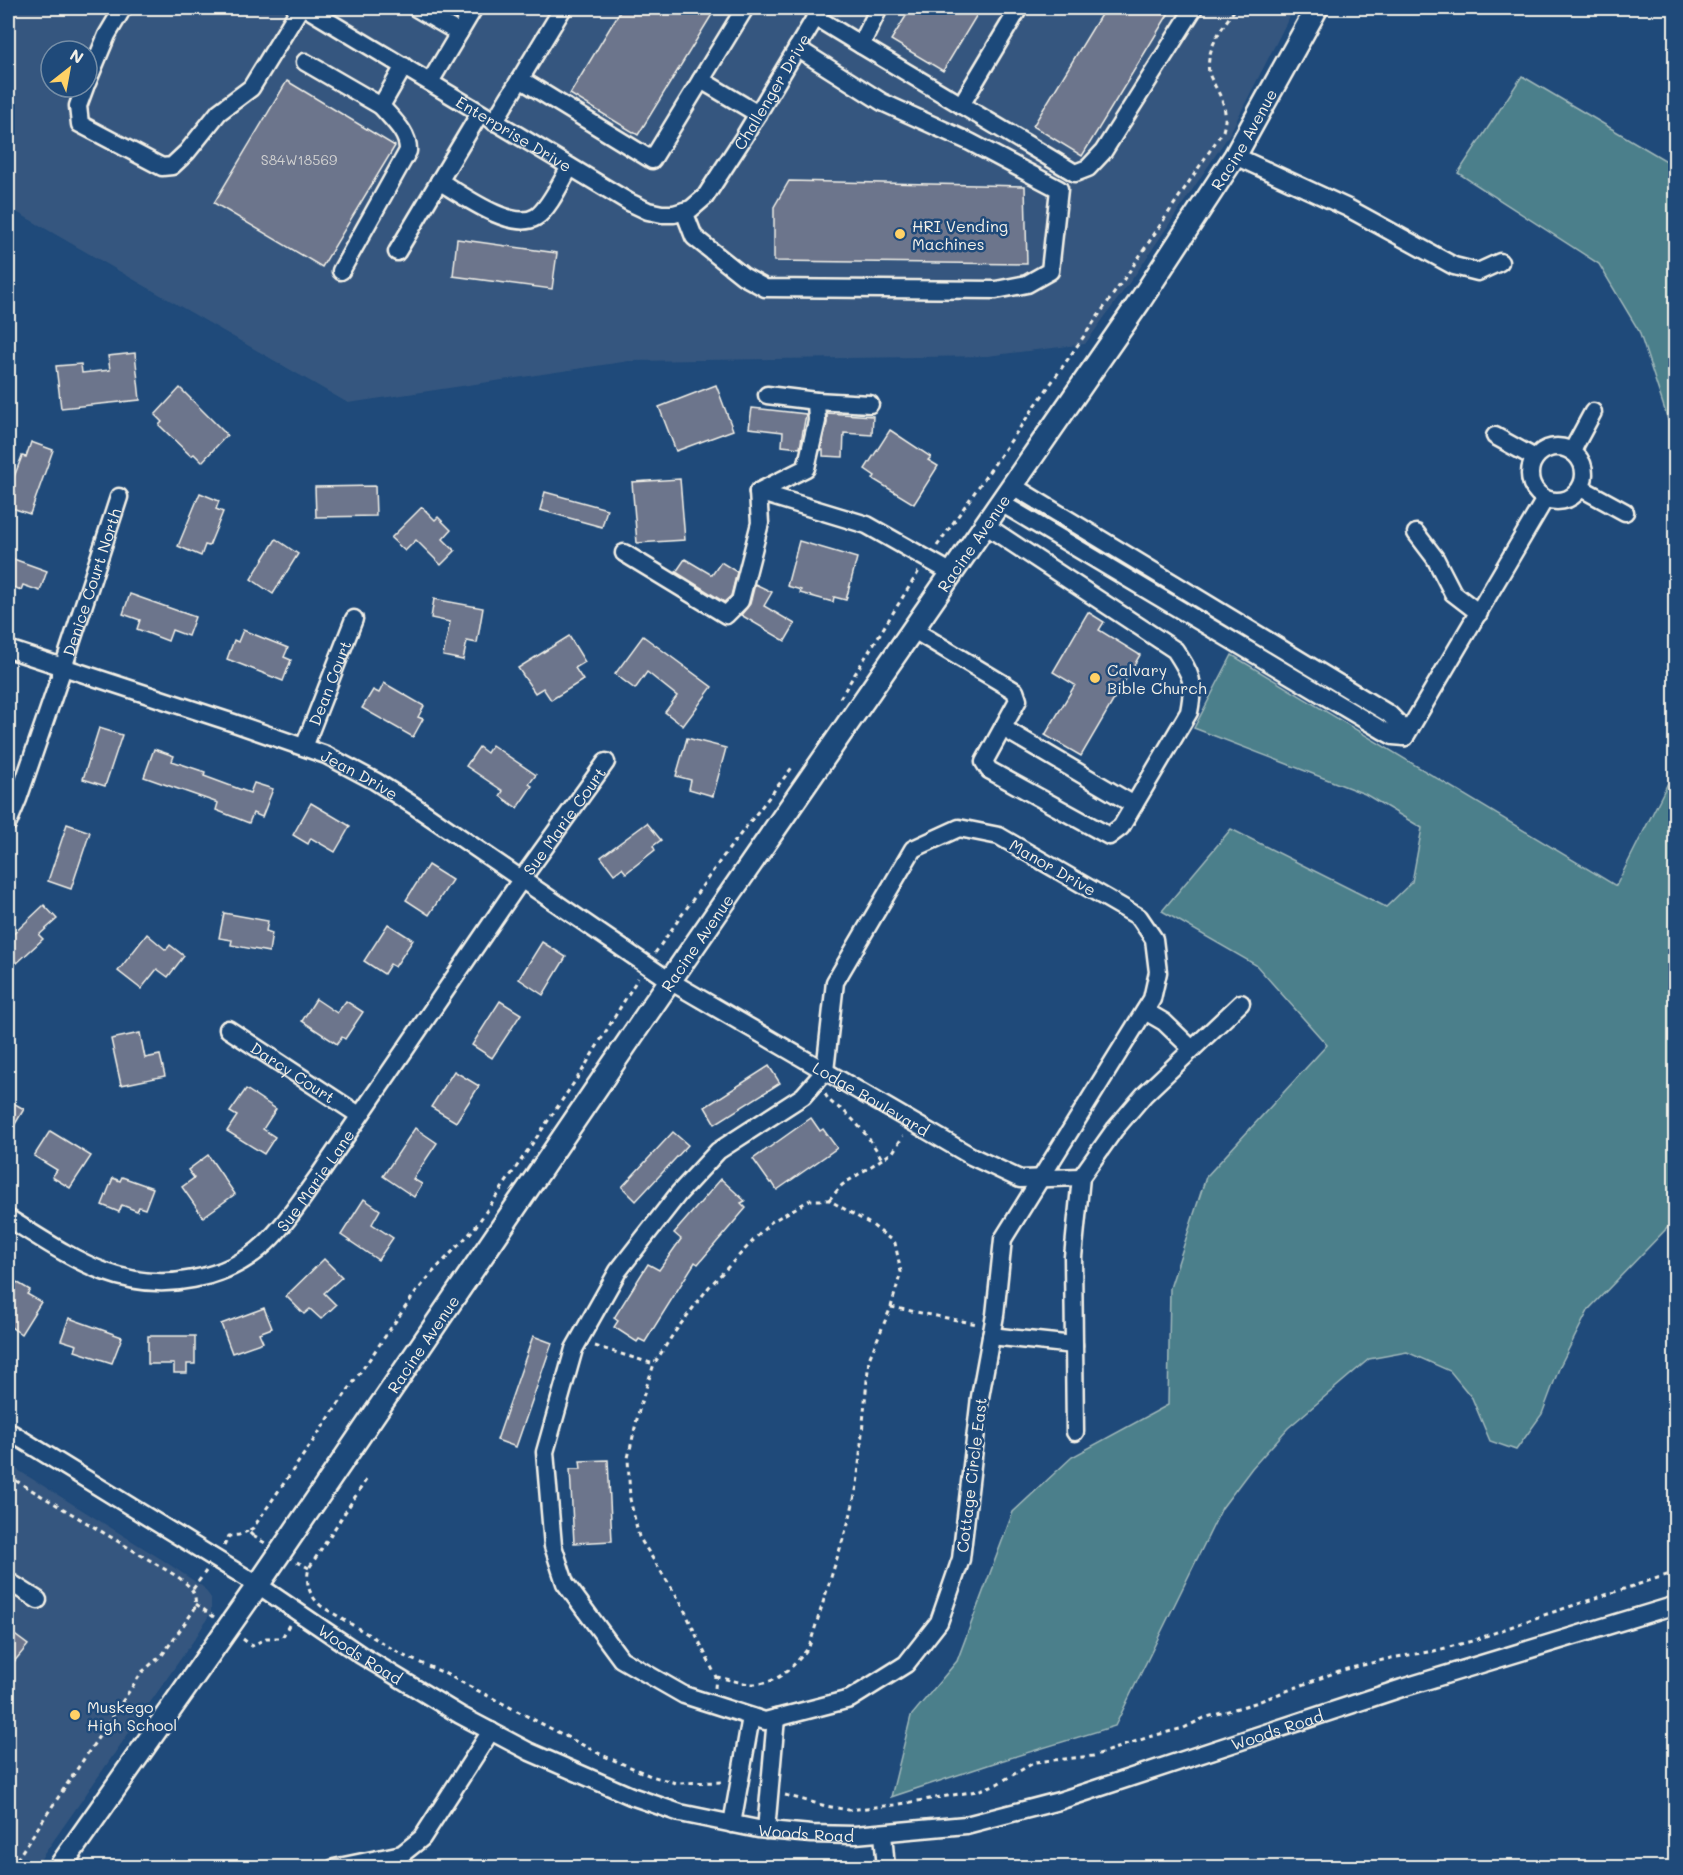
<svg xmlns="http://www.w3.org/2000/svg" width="1683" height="1875" viewBox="0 0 1683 1875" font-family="Mali,sans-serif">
<rect width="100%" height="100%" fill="#1f4a7a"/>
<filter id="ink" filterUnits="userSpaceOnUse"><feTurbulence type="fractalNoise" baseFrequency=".0167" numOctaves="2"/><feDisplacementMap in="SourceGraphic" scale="12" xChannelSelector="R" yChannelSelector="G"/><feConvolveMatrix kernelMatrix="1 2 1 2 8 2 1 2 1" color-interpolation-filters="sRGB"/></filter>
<g filter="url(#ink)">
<g fill="#36577f" fill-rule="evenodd">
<path d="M8,8H1294L1229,135L1135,275L1085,344L987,356L629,361L348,403L8,207ZM51,51H87V87H51Z"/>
<path d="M8,1464L161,1559L203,1587L211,1598V1612L198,1634L35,1867H8Z"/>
</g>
<g fill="#4c7f8b" stroke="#a0b8ba" stroke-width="1.5">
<path d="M1522,76L1675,166V441L1639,331L1599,264L1458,173Z"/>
<path d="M1232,655L1616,886L1675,769V1224H1671L1589,1309L1560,1366L1542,1414L1516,1450L1490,1441L1472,1398L1450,1371L1407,1352L1369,1359L1288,1428L1252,1468L1222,1508L1115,1726L997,1762L891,1797L911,1716L957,1661L1013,1512L1072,1457L1168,1405L1170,1288L1206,1177L1327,1045L1256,965L1162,911L1231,829L1386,907L1412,882L1422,828L1365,794L1194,728Z"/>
</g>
<g fill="#6c758c" stroke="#f4f1e8" stroke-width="1.5">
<path d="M622,8H716L638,135L570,94Z"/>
<path d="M911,8H981L943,71L891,40Z"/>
<path d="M1105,8H1172L1082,156L1033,126Z"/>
<path d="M287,81L395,146L322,267L214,203Z"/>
<path d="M789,181L1025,186L1027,264L774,261V207Z"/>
<path d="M457,239L557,253L552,289L453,276Z"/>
<path d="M135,353L140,400L61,408L56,366L81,364L82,373L110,370L108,356Z"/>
<path d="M716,385L733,430L676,451L659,407Z"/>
<path d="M180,388L227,435L202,462L194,454L191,456L159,425L162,422L155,415Z"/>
<path d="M752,408L806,414L800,448L782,446L783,432L749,428Z"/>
<path d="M827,413L873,416L872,435L844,433L843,457L823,456V450H821L827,423Z"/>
<path d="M890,430L931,457L928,460L938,466L914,504L873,479L875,476L865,469Z"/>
<path d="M31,442L53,450L30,514L9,507L15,492L9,490L22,456L26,457Z"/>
<path d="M680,479L685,540L637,543L632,482Z"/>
<path d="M375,486L376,516L316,517L315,487Z"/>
<path d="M545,492L607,509L602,527L540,510Z"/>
<path d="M200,493L219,501L216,509L223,512L209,546L205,545L201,556L178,546Z"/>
<path d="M422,507L435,520L438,517L451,530L443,539L455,551L441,565L416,540L405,551L391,538Z"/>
<path d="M276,539L298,554L273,594L251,579Z"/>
<path d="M799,541L857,558L846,600L834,597L833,602L800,593L801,590L787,586Z"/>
<path d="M8,557L47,571L40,591L23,585L21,590L8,585Z"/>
<path d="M685,559L712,575L721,562L737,572L731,596L724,602L676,572Z"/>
<path d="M755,584L772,592L764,606L795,624L785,641L741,615L750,604Z"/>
<path d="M130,594L195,617L188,636L172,630L168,641L137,629L140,620L123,614Z"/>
<path d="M434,599L483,608L477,643L467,641L463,660L443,656L450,622L431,618Z"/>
<path d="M1088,612L1104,622L1099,630L1140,655L1081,756L1045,735L1075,685L1053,672Z"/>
<path d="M243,630L288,648L284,657L291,660L283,681L227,659L234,640L238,642Z"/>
<path d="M569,636L585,662L575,668L583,680L551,700L543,688L535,693L518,668Z"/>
<path d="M643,636L712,687L683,726L665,712L677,696L647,672L635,689L615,674Z"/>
<path d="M384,683L424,706L418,717L423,719L413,737L362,708L373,690L379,693Z"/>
<path d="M99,728L122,735L105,786L83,779Z"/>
<path d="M687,738L726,748L713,796L689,789L691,780L676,776Z"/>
<path d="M492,745L536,775L529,784L532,786L517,808L500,796L503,791L466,766L479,747L487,753Z"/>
<path d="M154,749L174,756L172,761L205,772L204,776L250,793L254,783L273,789L262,817L253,813L249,823L216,810L218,803L144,777Z"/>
<path d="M311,803L350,826L335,852L311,838L308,844L293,835Z"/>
<path d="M647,823L661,840L653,846L655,850L626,873L622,868L614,874L601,857Z"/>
<path d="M67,824L90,832L71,889L48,881Z"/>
<path d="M428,865L452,880L429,915L406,900Z"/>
<path d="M44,905L57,919L39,935L43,939L17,963L8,954V939Z"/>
<path d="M224,913L268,921L266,931L272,933L269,952L231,945L232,940L219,938Z"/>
<path d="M388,924L413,940L395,967L390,964L384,974L364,961Z"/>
<path d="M147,934L166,950L170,945L184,956L168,977L157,969L141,989L118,971Z"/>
<path d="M542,942L566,957L543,995L519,979Z"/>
<path d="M316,999L337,1013L346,1001L363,1012L345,1039L342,1037L337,1044L302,1021Z"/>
<path d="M500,1001L521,1014L492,1058L472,1045Z"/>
<path d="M140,1033L145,1058L160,1055L165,1076L121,1085L111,1039Z"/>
<path d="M769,1066L780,1083L715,1124L705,1107Z"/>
<path d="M454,1071L479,1086L456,1122L431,1107Z"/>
<path d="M246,1089L276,1109L263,1129L275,1137L264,1154L227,1131L237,1116L230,1112Z"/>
<path d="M8,1100L24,1109L8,1136Z"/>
<path d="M811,1118L820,1131L823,1129L837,1148L777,1190L772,1182L770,1183L753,1159Z"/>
<path d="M415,1128L437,1143L413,1179L422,1184L414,1197L383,1176Z"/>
<path d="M50,1131L91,1156L70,1188L52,1177L57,1170L34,1156Z"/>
<path d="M673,1132L688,1145L636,1201L622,1187Z"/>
<path d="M208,1155L235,1194L203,1217L182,1187L194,1178L188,1170Z"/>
<path d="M122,1177L153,1188L145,1209L139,1207L137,1211L122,1205L119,1212L102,1205L113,1178L120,1181Z"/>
<path d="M721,1179L745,1201L741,1203L746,1208L698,1264L695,1262L645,1342L639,1339L637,1342L614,1327L618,1321L614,1318L648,1264L659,1270L681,1239L674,1233Z"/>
<path d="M364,1199L380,1210L372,1224L393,1238L378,1260L341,1235Z"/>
<path d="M324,1259L342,1277L324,1293L336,1305L321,1319L310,1309L304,1314L286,1296Z"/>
<path d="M13,1280L30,1290L27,1294L41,1302L21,1334L8,1325V1288Z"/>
<path d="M264,1308L272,1328L259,1333L263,1342L232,1353L221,1324Z"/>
<path d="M69,1318L122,1337L112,1363L75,1351L77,1345L61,1340Z"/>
<path d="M148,1336H195V1364H187V1373H174V1364H148Z"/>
<path d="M533,1336L552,1343L516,1447L497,1440Z"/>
<path d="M608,1460L612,1541L574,1543L570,1469H581L580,1461Z"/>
<path d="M8,1630L28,1645L8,1669Z"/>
</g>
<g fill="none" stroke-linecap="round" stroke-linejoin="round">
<defs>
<g id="minor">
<path id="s1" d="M306,8L629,202L648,211L662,214H674L691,209L705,197L744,137L821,8"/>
<path d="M416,8L459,33"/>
<path d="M815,17L861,45L879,8"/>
<path d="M861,45L1075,173L1088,168L1103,152L1194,8"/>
<path d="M305,62L381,106L404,66"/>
<path d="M520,79L652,160L745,8"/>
<path d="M701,80L758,114"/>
<path d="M430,82L474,8"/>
<path d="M87,83L107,35L123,8"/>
<path d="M85,87L78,106L80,124L162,167L172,166L187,152L219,112L251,88L300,8"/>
<path d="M961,105L1019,8"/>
<path d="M494,122L563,8"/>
<path d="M1235,156L1348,208L1454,266L1478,272L1500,262"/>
<path d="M439,181C461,194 512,232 536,217C549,209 562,180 570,167"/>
<path d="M684,211L694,237L743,276L765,288L996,290L1027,284L1050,271L1059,189L970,142L882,102L797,48"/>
<path d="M397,252L480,113"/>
<path d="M341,271L408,151C409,133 392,119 381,106"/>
<path d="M816,401L870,404"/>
<path d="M1495,436L1535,458"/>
<circle cx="1557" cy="474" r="27"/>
<path d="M1572,451L1593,412"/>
<path d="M1013,486L1389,714L1401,726L1405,737"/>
<path d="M1581,488L1625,512"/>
<path d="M758,492L867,525L952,573"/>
<path d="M758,492L806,468L817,421L816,401L767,395"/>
<path d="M1001,503L1382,730L1393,736L1405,737"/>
<path d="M1416,533L1435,558L1453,593L1479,613"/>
<path d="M624,553L726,615L740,601L760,523L758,492"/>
<path d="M912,629L1015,691L1018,700L984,762L989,770L1109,836L1121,827L1189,712C1195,681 1192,676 1175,650L985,525"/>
<path id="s2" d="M8,649L234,723L326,755L375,781L413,805L670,981L971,1156L1020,1179L1081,1177"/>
<path d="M1003,728L1134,805"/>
<path d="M1405,737L1545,499"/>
<path id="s3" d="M304,747L354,619"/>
<path id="s4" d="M8,823L18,799L63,668L119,497"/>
<path d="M959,828L999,836L1139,917L1154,939L1158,972L1152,999L1003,1239L995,1315L980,1397L961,1559L939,1622L906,1664L850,1699L765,1721L684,1695L621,1659L565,1583L553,1546L545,1452L574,1349L618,1271L679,1193L718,1151L803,1096L825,1071L835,982L913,849Z"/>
<path d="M1145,1011L1164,1022L1192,1049"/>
<path id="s5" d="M228,1029L359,1115"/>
<path id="s6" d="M8,1218C68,1255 119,1294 193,1279C220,1274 246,1262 266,1243C287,1223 303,1197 320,1174L521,880L606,762"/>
<path d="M991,1336L1074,1345"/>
<path id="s7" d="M8,1431L258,1585L361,1655L460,1715L530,1752L631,1796L680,1813L758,1829L811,1834L855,1835L966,1825L1059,1801L1402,1688L1676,1605"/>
<path d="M1075,1432L1073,1257L1081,1177L1115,1129L1144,1095L1241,1003"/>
<path d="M8,1581L38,1600"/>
<path d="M732,1824L751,1717"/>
<path d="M766,1830L776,1718"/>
<path d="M883,1834L886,1868"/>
<path d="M334,1868L402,1854L422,1838L491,1731"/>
</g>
<g id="major">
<path id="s8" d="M59,1868L258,1585L647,1014L1140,301L1235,156L1317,8"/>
</g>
</defs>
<use href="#minor" stroke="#f4f1e8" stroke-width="21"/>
<use href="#major" stroke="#f4f1e8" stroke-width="26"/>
<g stroke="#f4f1e8" stroke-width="3" stroke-dasharray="4.5 4.5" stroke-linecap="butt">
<path d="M937,546L1131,269L1223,131C1228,113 1224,102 1215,86C1213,82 1210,77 1209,73C1205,49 1223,26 1236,8"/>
<path d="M840,698L919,571"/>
<path d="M655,953L722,858L794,765"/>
<path d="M825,1094C832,1106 837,1105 846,1113C861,1127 872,1142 882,1159"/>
<path d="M829,1200L842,1185L893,1152L903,1136"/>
<path d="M891,1307L977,1324"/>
<path d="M595,1346L654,1364"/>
<path d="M8,1476L178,1577C190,1586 199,1594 194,1610L163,1654L142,1672L11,1868"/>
<path d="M366,1480L309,1568C305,1583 309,1595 321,1606L404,1656L442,1672L602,1755L651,1776L676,1783L723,1782"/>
<path d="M253,1536L248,1531L253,1528L413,1296L432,1273L474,1229L582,1071L638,978"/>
<path d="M253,1536L265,1543"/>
<path d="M224,1546L229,1536L239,1535L248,1531"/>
<path d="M297,1562L309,1568"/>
<path d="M193,1589L206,1571"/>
<path d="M196,1604L214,1617"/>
<path d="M243,1639L252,1646L266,1638H282L289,1625"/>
<path d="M715,1688L716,1677L681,1603L639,1537L630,1499L628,1458L640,1406L654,1364L674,1333L709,1287L771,1222L810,1200H829L872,1225L895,1243L901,1272L891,1307L869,1359L857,1486L850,1517L809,1647C796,1664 778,1684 755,1684C742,1684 729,1679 716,1677"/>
<path d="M785,1795L826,1806L848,1810L894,1805L977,1791L997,1784L1035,1762L1093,1756L1152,1736L1184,1728L1204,1718L1255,1703L1339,1671L1391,1658L1434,1651L1472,1641L1535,1618L1676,1572"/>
</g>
<use href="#minor" stroke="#1f4a7a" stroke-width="16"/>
<use href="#major" stroke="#1f4a7a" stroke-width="21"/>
</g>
</g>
<g fill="#ffd166" stroke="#1f4a7a" stroke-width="2">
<circle cx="900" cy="234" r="6"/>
<circle cx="1095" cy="678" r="6"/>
<circle cx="75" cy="1715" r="6"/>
</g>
<g text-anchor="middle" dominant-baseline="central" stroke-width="5" stroke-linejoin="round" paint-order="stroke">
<g font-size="14" fill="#d2d2d1">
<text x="299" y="159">S84W18569</text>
</g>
<g font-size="16" fill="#f4f1e8" stroke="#1f4a7a">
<text stroke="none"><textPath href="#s1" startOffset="585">Challenger Drive</textPath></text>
<text stroke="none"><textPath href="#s1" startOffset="243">Enterprise Drive</textPath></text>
<text stroke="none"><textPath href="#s8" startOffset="2096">Racine Avenue</textPath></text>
<text stroke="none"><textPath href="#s8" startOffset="1610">Racine Avenue</textPath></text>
<text stroke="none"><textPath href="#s4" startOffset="255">Denice Court North</textPath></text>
<text stroke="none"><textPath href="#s3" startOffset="69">Dean Court</textPath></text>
<text stroke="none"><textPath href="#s2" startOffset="374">Jean Drive</textPath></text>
<text stroke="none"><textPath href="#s6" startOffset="800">Sue Marie Court</textPath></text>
<text transform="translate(1053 867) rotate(30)">Manor Drive</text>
<text stroke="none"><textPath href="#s8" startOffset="1124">Racine Avenue</textPath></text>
<text stroke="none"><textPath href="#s5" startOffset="78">Darcy Court</textPath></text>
<text stroke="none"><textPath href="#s2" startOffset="980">Lodge Boulevard</textPath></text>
<text stroke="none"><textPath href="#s6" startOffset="363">Sue Marie Lane</textPath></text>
<text stroke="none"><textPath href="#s8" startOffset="638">Racine Avenue</textPath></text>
<text transform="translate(971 1475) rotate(-83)">Cottage Circle East</text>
<text stroke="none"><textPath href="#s7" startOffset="417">Woods Road</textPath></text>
<text stroke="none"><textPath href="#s7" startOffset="1389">Woods Road</textPath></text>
<text stroke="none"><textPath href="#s7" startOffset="903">Woods Road</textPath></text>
</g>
<g font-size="16" fill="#f4f1e8" stroke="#1f4a7a" text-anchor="start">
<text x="912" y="225">HRI Vending<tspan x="912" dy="18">Machines</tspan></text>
<text x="1107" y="669">Calvary<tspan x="1107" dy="18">Bible Church</tspan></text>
<text x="87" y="1706">Muskego<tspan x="87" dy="18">High School</tspan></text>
</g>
</g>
<rect width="1683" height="1875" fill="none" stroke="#1f4a7a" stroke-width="30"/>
<rect x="15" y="15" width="1653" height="1845" fill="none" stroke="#f4f1e8" stroke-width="2" filter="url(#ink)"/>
<g transform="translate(69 69) rotate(31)"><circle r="28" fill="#1f4a7a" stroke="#748da6" stroke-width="1.5"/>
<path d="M0-4.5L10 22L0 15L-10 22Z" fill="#ffd166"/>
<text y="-9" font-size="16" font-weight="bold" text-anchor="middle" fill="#f4f1e8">N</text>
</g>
</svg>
